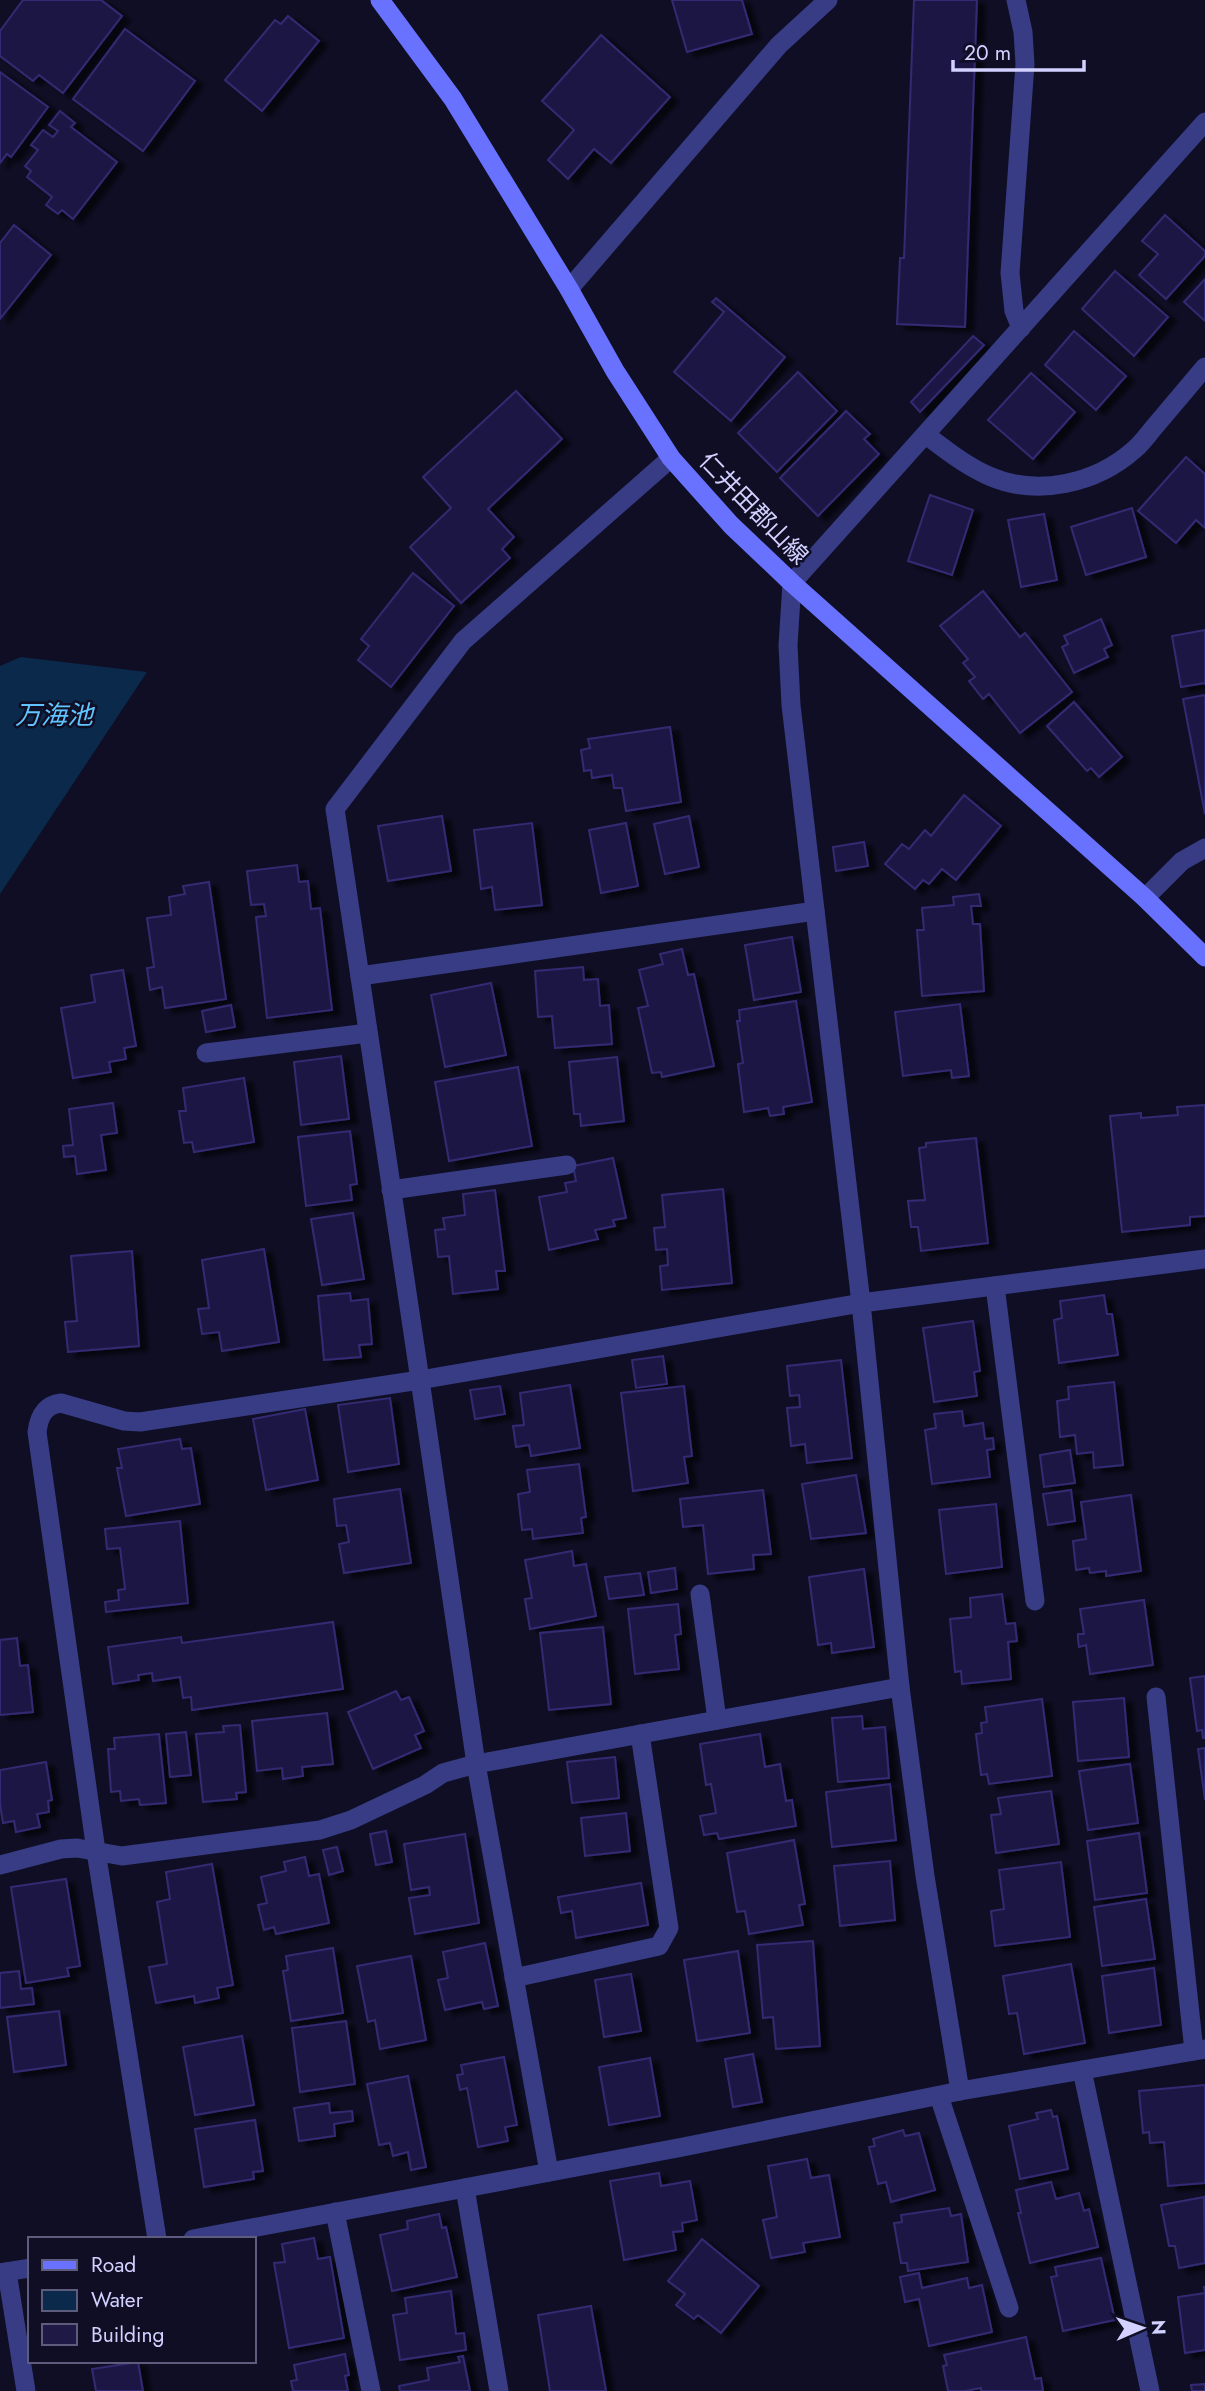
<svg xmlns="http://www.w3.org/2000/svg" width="1205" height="2391" viewBox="0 0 1205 2391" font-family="Jost,'Noto Sans JP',sans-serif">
<defs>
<filter id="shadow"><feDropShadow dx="8" dy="4.5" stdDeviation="2" flood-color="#0009"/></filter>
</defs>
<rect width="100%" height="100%" fill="#0f0e24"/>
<path fill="#0b294a" d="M21,657L147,672L0,894V666Z"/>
<g fill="#1e1945" stroke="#322b72" stroke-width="2" filter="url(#shadow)">
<path d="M23,0H101L122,16L63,93L39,75L33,81L0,56V31Z"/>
<path d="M672,0H742L752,34L687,52Z"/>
<path d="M914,0H977L965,327L897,324L900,258H904Z"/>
<path d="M288,16L319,41L262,111L225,80L275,20L281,24Z"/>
<path d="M125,29L195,81L143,151L73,99Z"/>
<path d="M601,35L670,97L611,163L594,149L568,179L548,160L574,130L542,101Z"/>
<path d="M0,72L48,107L11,157L7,154L0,163Z"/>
<path d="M60,111L75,123L71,127L117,162L73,219L62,210L58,214L46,205L52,197L27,177L31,171L25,166L38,150L31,145L43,130L53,137L58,131L49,125Z"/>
<path d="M1165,215L1205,251V256L1166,299L1139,275L1158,254L1142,241Z"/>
<path d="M14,225L51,255L0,319V243Z"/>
<path d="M1115,271L1168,317L1134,356L1082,309Z"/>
<path d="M1205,279V321L1184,302Z"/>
<path d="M716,298L785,357L731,421L674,372L724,312L712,302Z"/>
<path d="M1074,331L1126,376L1096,410L1045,365Z"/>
<path d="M973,336L984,345L920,412L911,402Z"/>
<path d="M798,372L837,411L777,472L738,433Z"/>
<path d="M1031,373L1075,412L1033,459L988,420Z"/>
<path d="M516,391L562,439L488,509L514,537L502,549L510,558L461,603L410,547L451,508L423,477Z"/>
<path d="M846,411L870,434L864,439L879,454L818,516L780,478Z"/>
<path d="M1186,457L1205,474V528L1196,520L1176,543L1138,511Z"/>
<path d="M930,495L973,510L952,575L908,561Z"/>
<path d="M1132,508L1146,557L1086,575L1071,527Z"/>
<path d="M1044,514L1057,580L1021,587L1008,520Z"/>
<path d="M413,573L454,606L391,687L358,660L369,646L361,639Z"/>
<path d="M983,591L1020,637L1025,633L1072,692L1020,733L989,694L983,699L969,681L975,677L963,663L968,659L940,626Z"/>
<path d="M1101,619L1112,645L1104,649L1108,657L1074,673L1062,647L1068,644L1064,636Z"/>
<path d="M1205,630V685V683L1181,687L1172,636Z"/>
<path d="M1205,695V814L1183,699Z"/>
<path d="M1074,702L1122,757L1099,777L1091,768L1087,771L1047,726Z"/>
<path d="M670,727L681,802L626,811L622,788H614L612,775L592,778L591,770L584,771L581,750L590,748L588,739Z"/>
<path d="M964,795L1001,826L956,880L942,869L929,884L923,880L915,889L885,864L902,844L909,849L925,830L931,836Z"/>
<path d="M442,816L451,871L388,881L378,826Z"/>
<path d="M689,816L699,867L665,874L654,824Z"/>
<path d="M532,823L542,905L495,910L492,887L481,889L474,830Z"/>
<path d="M626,823L638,886L601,893L589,830Z"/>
<path d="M864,842L868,866L836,871L833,847Z"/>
<path d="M297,865L299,882L308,881L311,909L320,908L332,1010L267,1018L256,917L266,916L264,904L251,905L247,871Z"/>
<path d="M209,882L226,999L165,1008L162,987L150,990L147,968L154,967L147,918L171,915L169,897L185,894L183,886Z"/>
<path d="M979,894L981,906H971L973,924H980L984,991L922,996L917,930H924L922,908L954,905L953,897Z"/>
<path d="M792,937L801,992L754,1000L745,945Z"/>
<path d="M682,949L688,975L694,974L714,1066L662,1077L661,1072L652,1073L638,1008L648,1006L639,970L663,964L660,954Z"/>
<path d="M583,967L584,980L598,979L600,1006L609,1005L612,1044L555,1048L552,1016L538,1017L535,971Z"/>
<path d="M123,970L136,1046L124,1048L126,1059L109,1062L111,1072L73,1078L61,1008L95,1002L91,975Z"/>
<path d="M491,983L506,1055L445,1067L431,995Z"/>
<path d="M796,1001L812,1102L783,1107L784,1114L770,1116L768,1108L744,1112L738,1064L743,1063L737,1021H740L739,1010Z"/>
<path d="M960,1004L969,1076L952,1078L951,1070L903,1076L895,1012Z"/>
<path d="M231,1005L235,1027L206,1032L202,1011Z"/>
<path d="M341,1056L349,1119L301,1125L294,1062Z"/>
<path d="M617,1057L624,1121L581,1126L580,1114H574L569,1062Z"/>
<path d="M518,1067L532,1146L449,1161L435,1082Z"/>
<path d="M244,1078L254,1142L194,1152L192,1142L184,1143L179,1111H186L183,1088Z"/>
<path d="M113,1103L117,1133L101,1135L106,1170L77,1174L75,1156L64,1157L63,1146L73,1145L69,1109Z"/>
<path d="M1205,1105V1216L1190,1217V1225L1122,1232L1110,1116L1141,1113V1118L1178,1115L1177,1107Z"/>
<path d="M350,1131L357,1184L350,1185L352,1200L306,1206L298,1137Z"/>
<path d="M976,1138L988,1243L921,1251L918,1227H911L908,1201L925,1200L919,1148L926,1147V1143Z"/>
<path d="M613,1158L626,1218L613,1220L615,1226L595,1230L598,1239L549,1250L539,1197L567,1192L565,1183L576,1181L573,1166Z"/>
<path d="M723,1189L732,1283L662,1290L660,1266L668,1265L667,1249L656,1250L654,1228L665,1227L662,1195Z"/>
<path d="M495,1190L505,1271H496L498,1289L453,1294L449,1256L438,1257L435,1230L445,1229L443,1218L465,1215L463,1194Z"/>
<path d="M353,1213L364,1279L322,1285L311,1219Z"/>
<path d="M264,1249L279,1342L222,1351L219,1332L202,1334L198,1309L209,1308L202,1260Z"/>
<path d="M132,1251L139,1346L68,1352L65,1322L77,1321L71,1256Z"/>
<path d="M350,1293L351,1301L368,1299L372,1344L359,1345L361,1357L324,1360L318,1296Z"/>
<path d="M1104,1295L1107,1314H1112L1118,1355L1059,1363L1054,1320L1062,1318L1060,1301Z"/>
<path d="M973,1321L980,1371L974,1372L977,1396L934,1402L923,1328Z"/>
<path d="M663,1356L667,1384L636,1388L632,1360Z"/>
<path d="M841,1360L852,1458L807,1463L805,1444L791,1446L787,1408L800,1407L799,1395L790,1396L787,1366Z"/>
<path d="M1114,1382L1123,1465L1094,1468L1093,1452L1077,1454L1075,1435L1060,1437L1057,1401L1069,1399L1068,1387Z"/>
<path d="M570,1385L580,1448L531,1456L529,1445L516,1447L513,1426L524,1425L520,1393Z"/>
<path d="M500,1386L505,1414L475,1419L470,1390Z"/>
<path d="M684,1386L692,1456L684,1457L688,1483L633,1491L621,1393Z"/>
<path d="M390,1398L399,1464L348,1472L338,1405Z"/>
<path d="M305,1409L318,1480L266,1490L253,1419Z"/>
<path d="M962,1411L964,1426L983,1423L985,1439L993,1438L994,1449L987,1450L990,1477L932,1484L925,1430L936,1428L934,1414Z"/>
<path d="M180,1439L182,1449L191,1448L200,1504L126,1516L117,1468H122L118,1449Z"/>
<path d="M1070,1450L1075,1483L1044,1487L1040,1455Z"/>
<path d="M579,1464L586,1517L581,1518L583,1533L533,1539L532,1529L522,1530L518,1494L530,1492L527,1470Z"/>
<path d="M856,1475L866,1533L811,1539L802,1484Z"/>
<path d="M400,1489L411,1563L344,1573L339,1544L349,1542L346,1525L337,1526L334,1499Z"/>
<path d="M763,1490L771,1554L753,1555L754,1569L708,1574L703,1525L683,1527L680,1499Z"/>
<path d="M1071,1490L1075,1521L1048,1525L1043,1494Z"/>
<path d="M1131,1495L1141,1571L1106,1576V1571L1090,1573L1089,1568L1076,1570L1073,1541L1086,1539L1081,1502Z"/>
<path d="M996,1504L1002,1567L946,1574L939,1510Z"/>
<path d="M180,1521L188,1603L106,1612L105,1602L119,1600L118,1590L125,1589L120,1548L107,1549L105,1529Z"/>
<path d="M572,1551L574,1566L586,1564L596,1616L530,1629L525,1599L532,1598L525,1560Z"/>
<path d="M675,1568L677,1589L651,1593L648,1572Z"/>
<path d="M864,1569L874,1647L832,1653L831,1643L818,1645L809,1577Z"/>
<path d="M640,1573L644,1595L609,1599L605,1577Z"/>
<path d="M1002,1594L1006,1624L1015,1623L1017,1641L1008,1642L1011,1679L962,1684L961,1671L955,1672L950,1619L971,1617L970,1598Z"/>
<path d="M1144,1600L1153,1665L1090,1674L1086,1645L1079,1647L1078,1640V1634H1084L1080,1609Z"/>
<path d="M678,1604L681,1634L675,1635L679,1669L635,1674L628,1609Z"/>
<path d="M333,1622L343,1689L192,1710L191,1697L183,1698L180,1677L153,1681L152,1673L138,1675L139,1680L113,1684L108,1647L181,1637L182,1643Z"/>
<path d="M603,1627L611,1704L549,1710L540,1633Z"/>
<path d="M17,1638L20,1666L28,1665L33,1712L0,1715V1640Z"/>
<path d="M1205,1676V1738H1203L1202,1730L1197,1731L1190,1678Z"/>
<path d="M396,1691L401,1700L409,1697L424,1731L415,1735L421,1748L373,1769L348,1712Z"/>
<path d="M1124,1698L1129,1757L1078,1761L1073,1702Z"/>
<path d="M1042,1699L1052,1776L989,1784L987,1774L981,1775L976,1734L982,1733L981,1723L987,1722L985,1707Z"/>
<path d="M327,1713L333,1764L302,1767L303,1776L283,1779L282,1768L257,1771L252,1721Z"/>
<path d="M862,1716L863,1729L885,1727L889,1778L838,1782L832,1718Z"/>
<path d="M240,1725L246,1792L236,1793L237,1799L203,1802L196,1734L224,1732L223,1726Z"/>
<path d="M186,1732L191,1775L170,1777L166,1734Z"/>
<path d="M159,1734L166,1803L140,1805L139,1799L121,1801L120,1791L111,1792L108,1749H115L114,1738Z"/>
<path d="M760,1734L765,1767L780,1764L786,1801L792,1800L796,1826L719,1839L717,1833L704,1835L700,1816L716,1813L711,1784L706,1785L700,1744Z"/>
<path d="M1205,1748V1800L1198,1749Z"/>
<path d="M615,1757L619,1798L572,1803L567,1762Z"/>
<path d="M46,1762L52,1800L48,1801L49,1812L37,1814L40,1827L16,1832L14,1821L3,1823L0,1804V1770Z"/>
<path d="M1130,1764L1138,1823L1088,1830L1079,1771Z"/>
<path d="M890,1784L896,1840L832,1847L826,1792Z"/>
<path d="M1051,1791L1059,1844L996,1853L991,1815L1001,1814L998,1798Z"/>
<path d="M626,1813L630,1851L585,1856L581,1818Z"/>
<path d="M386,1831L392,1862L376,1865L370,1834Z"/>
<path d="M1139,1833L1147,1893L1095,1900L1087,1841Z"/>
<path d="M465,1834L479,1923L415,1934L409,1898L430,1895L429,1887L411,1890L404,1844Z"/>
<path d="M794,1840L805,1904L799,1905L803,1925L749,1934L745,1911L737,1912L727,1853Z"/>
<path d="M337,1847L343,1871L329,1875L323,1850Z"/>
<path d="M305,1857L309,1876L319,1874L329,1923L276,1934L274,1927L264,1930L258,1905L267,1903L261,1877L286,1871L284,1862Z"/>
<path d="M890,1861L895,1920L840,1926L834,1866Z"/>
<path d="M1061,1862L1070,1937L995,1946L991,1911L1004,1909L999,1870Z"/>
<path d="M212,1864L233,1985L217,1988L219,1998L195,2003L194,1996L156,2003L149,1967L167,1964L157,1902L170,1899L166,1872Z"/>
<path d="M66,1879L80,1966L67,1968L69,1976L26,1983L11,1887Z"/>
<path d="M641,1883L648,1925L576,1938L572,1911L561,1913L558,1897Z"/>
<path d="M1146,1899L1155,1959L1102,1966L1094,1907Z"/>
<path d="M813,1941L820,2046L776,2049L773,2017L763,2018L757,1945Z"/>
<path d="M485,1943L498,2006L484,2009L482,2002L445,2010L438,1980L448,1978L443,1952Z"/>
<path d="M333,1948L343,2013L291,2021L283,1971L288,1970L286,1956Z"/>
<path d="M738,1951L750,2033L697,2041L684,1960Z"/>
<path d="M411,1956L426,2040L380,2049L375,2020L368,2022L357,1966Z"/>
<path d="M1071,1964L1085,2043L1024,2054L1017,2013L1009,2014L1003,1976Z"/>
<path d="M1154,1968L1161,2025L1109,2033L1102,1976Z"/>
<path d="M19,1971L21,1989L32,1988L34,2004L0,2008V1973Z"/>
<path d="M631,1974L641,2031L604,2037L595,1980Z"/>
<path d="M59,2011L66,2065L14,2072L7,2017Z"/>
<path d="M346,2021L355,2084L300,2092L292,2028Z"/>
<path d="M242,2036L254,2105L195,2115L183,2047Z"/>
<path d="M753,2054L762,2102L733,2107L725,2059Z"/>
<path d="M504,2057L517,2125L505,2127L508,2141L478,2147L467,2088L460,2090L457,2075L463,2074L461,2065Z"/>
<path d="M650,2058L660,2116L609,2125L599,2067Z"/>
<path d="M408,2076L426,2167L411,2170L408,2152L393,2156L390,2143L379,2145L367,2084Z"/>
<path d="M1205,2085V2183L1168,2186L1164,2142L1150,2143L1149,2132L1143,2133L1139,2091Z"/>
<path d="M329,2103L330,2113L352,2111L353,2121L334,2124L335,2136L299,2141L294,2108Z"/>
<path d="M1051,2110L1053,2117L1057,2116L1068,2169L1020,2179L1009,2126L1038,2119L1036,2113Z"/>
<path d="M255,2120L263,2171L253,2172L254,2179L204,2187L195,2129Z"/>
<path d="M903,2130L905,2136L919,2133L935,2190L891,2202L886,2182L878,2184L869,2147L875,2146L873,2139Z"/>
<path d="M807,2159L811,2178L829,2175L840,2237L803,2243L805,2252L771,2258L763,2220L777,2217L768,2166Z"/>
<path d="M659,2173L661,2186L690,2181L697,2220L682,2223L683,2231L673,2232L676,2250L624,2260L610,2181Z"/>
<path d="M1051,2182L1056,2199L1079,2193L1084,2211L1089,2209L1098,2247L1030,2263L1018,2213H1021L1016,2190Z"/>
<path d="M1204,2197L1205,2263L1179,2268L1175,2246H1169L1161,2205Z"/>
<path d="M949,2208L951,2216L961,2214L968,2262L908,2271L907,2263H901L894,2223L902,2222L901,2215Z"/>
<path d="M439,2214L442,2228L446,2227L457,2277L392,2291L380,2235L408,2229L407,2221Z"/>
<path d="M314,2238L318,2259L330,2257L344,2338L289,2348L274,2263L285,2262L282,2244Z"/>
<path d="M702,2239L759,2286L721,2333L698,2315L694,2319L676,2305L685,2294L668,2281Z"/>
<path d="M1101,2258L1115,2320L1063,2331L1051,2277L1057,2276L1055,2267Z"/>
<path d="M919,2273L922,2288L967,2278L969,2288L982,2285L992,2332L929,2346L919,2299L905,2302L900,2277Z"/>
<path d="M1204,2287H1205V2350L1185,2353L1178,2297L1205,2293Z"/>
<path d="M451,2291L456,2334L464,2333L466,2350L400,2360L393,2315L407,2313L405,2298Z"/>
<path d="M591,2306L606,2391H550L538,2315Z"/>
<path d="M1026,2337L1035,2379L1041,2378L1043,2391H981V2388L965,2391H948L943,2366L947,2365L944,2355Z"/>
<path d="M345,2354L349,2375L345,2376L348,2391H293L291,2381L297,2380L294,2365Z"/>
<path d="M463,2356L470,2391H400L399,2386L429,2380L427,2368L460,2362L458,2357Z"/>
<path d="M138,2362L143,2391H96L92,2369Z"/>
<path d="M1205,2384V2391H1192L1191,2385Z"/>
</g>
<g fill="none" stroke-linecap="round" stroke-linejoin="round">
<g stroke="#373c84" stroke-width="19">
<path d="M1016,0L1023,32L1025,64L1010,273L1014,311L1021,328"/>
<path d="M569,289L779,45L828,0"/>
<path d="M926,435C946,450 966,466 989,476C1037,497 1096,484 1135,449C1143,442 1149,433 1156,425C1172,406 1189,386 1205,367"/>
<path d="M1145,898L1182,861L1205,848"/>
<path d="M360,976L815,911"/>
<path d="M206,1053L368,1033"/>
<path d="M391,1190L567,1165"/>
<path d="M995,1286L1035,1601"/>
<path d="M700,1594L717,1720"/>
<path d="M900,1687L861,1303L791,705L788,645L792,583L1205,122"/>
<path d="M1156,1697L1194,2051"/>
<path d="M0,1865L61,1849L77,1848L122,1856L320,1830L351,1820L425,1785L443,1773L476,1764L900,1687L925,1876L960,2091"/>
<path d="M514,1978L659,1946L669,1928L640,1734"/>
<path d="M1082,2070L1150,2391"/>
<path d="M939,2096L1009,2308"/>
<path d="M549,2172L476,1764L420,1380L861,1303L1205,1259"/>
<path d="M465,2188L499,2391"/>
<path d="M335,2212L371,2391"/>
<path d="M157,2239L96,1851L37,1432C39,1417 44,1405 61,1403L124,1421L140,1422L420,1380L335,809L463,641L671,458"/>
<path d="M193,2239L683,2147L960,2091L1205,2049"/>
<path d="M7,2272L26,2391"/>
<path d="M0,2273L30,2268"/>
</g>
<path stroke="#6872ff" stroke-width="19" d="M380,0L453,99L569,289L615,371L671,458L731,525L792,583L1145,898L1205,957"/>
</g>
<g text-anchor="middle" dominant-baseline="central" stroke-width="5" stroke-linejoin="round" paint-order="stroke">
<g font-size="24" fill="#d2d1ff" stroke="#0f0e24">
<text transform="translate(754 508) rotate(46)">仁井田郡山線</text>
</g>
<g font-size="26" font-style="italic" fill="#5fc4ff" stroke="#0f0e24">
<text x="54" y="715">万海池</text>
</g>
</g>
<rect x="28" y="2237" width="228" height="126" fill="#0f0e24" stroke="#5d5c7c" stroke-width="2"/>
<rect x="42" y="2260" width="35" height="10" fill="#6872ff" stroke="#5d5c7c" stroke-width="2"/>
<text x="91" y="2272" font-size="21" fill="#d2d1ff">Road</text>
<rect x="42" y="2290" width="35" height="21" fill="#0b294a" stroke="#5d5c7c" stroke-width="2"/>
<text x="91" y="2307" font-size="21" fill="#d2d1ff">Water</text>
<rect x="42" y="2324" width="35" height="21" fill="#1e1945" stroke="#5d5c7c" stroke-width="2"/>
<text x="91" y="2342" font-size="21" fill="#d2d1ff">Building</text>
<g transform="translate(1142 2328) rotate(88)" stroke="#0f0e24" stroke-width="5" paint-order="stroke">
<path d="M0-5L12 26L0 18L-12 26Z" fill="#d2d1ff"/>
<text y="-10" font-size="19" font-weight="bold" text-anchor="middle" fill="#d2d1ff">N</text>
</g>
<path d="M953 60v10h131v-10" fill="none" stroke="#d2d1ff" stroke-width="3.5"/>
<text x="964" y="60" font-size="21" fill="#d2d1ff" stroke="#0f0e24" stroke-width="5" paint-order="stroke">20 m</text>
</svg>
